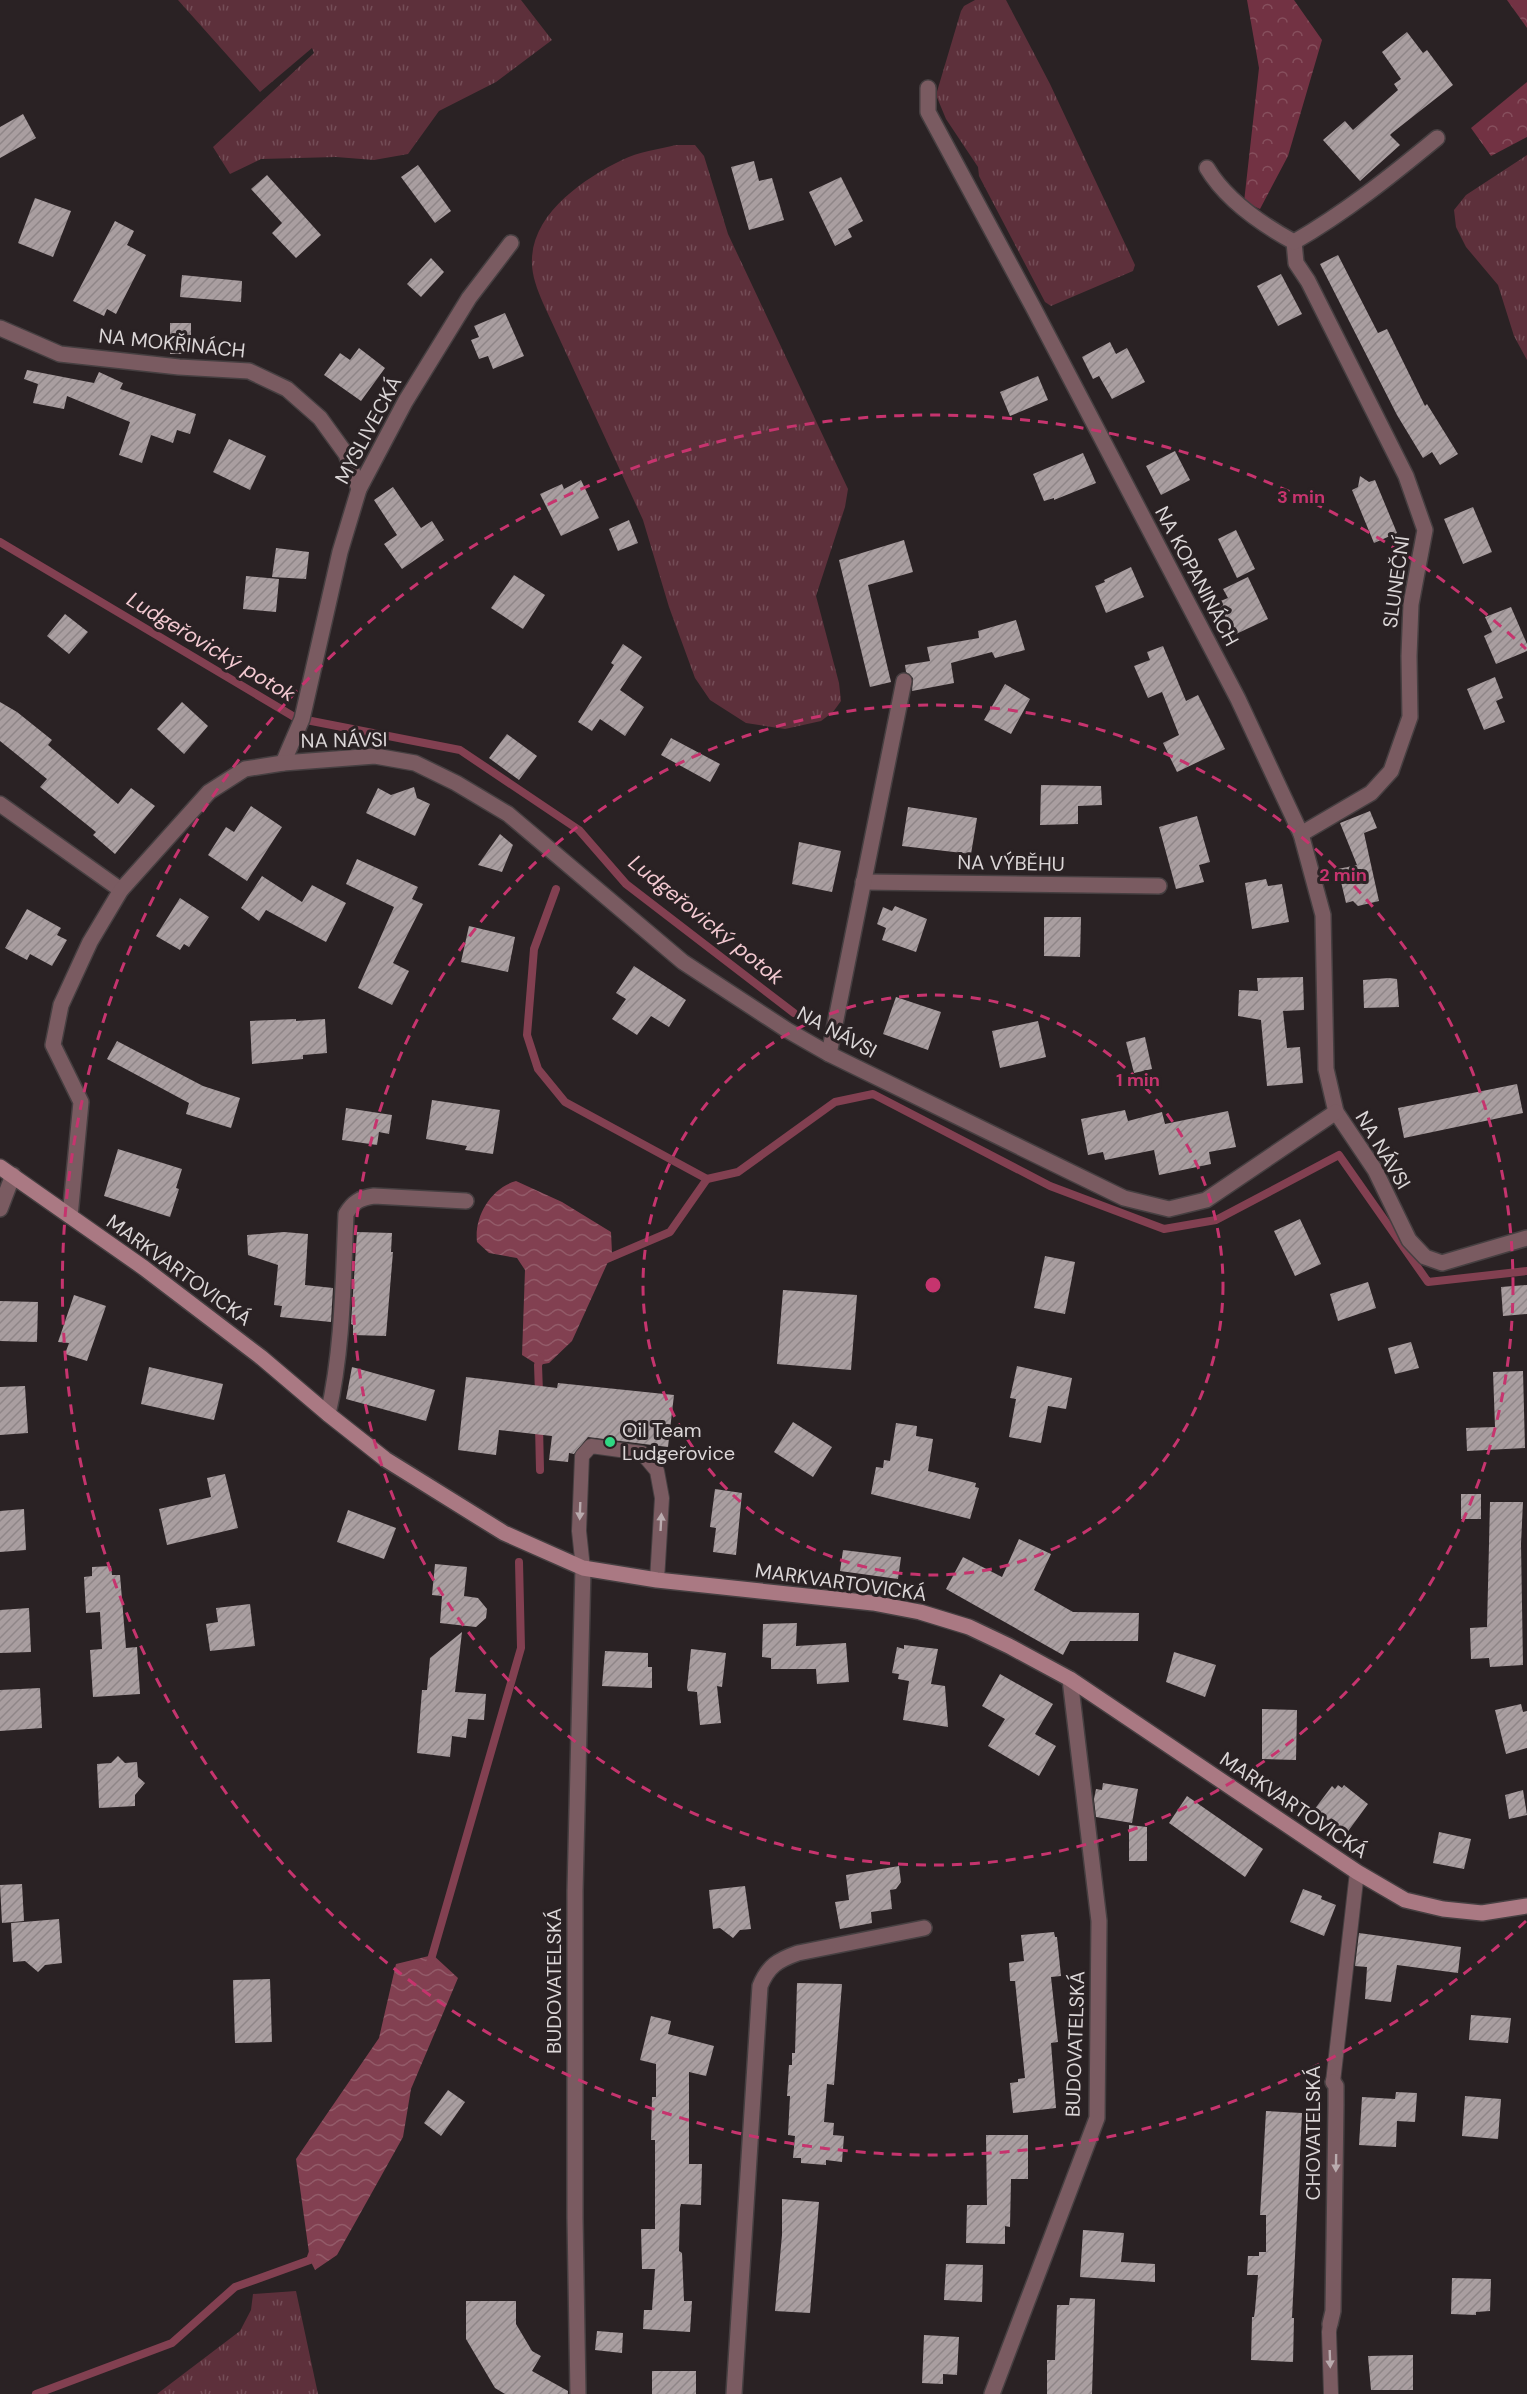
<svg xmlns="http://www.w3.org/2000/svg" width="1527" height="2394" viewBox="0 0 1527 2394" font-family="'DM Sans',sans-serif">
<defs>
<pattern id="grass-tufts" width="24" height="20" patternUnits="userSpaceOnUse" patternTransform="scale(1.5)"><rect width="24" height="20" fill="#5d303b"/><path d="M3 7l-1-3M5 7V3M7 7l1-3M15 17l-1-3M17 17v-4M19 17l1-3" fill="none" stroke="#744d57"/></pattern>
<pattern id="forest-crowns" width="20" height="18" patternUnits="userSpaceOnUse" patternTransform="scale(1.5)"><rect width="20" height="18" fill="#723243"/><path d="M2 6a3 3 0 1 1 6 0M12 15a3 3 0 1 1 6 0" fill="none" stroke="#864f5d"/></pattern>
<pattern id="water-waves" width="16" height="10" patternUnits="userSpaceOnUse" patternTransform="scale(1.5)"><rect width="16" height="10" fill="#824051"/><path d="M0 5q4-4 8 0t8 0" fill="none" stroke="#935b69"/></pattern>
<pattern id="building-hatch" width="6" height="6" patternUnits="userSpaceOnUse" patternTransform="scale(1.5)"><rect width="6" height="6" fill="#a99ea0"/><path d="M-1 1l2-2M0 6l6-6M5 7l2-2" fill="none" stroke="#8f8688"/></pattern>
</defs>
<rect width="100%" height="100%" fill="#2a2224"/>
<g fill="url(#grass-tufts)">
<path d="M178,0H521L552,40L496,82L439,111L408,154L374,160L336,157L261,159L230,174L213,147L314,53L312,48L260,92Z"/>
<path d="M975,0H1006L1050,84L1135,265L1133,271L1051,306L1045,302L979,176L978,167L946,119L936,95L961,11L964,6Z"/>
<path d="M676,145H695L704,156L728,234L848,489L845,507L816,596L839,683L841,701L833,712L821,721L785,729L746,723L710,700L695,678L669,607L643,520L543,303C537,289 531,274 532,258C534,212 585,178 622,160C638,152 659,149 676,145Z"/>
<path d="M1527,155V360L1514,336L1498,285L1466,247L1456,227L1454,210L1466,195Z"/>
<path d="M296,2291L318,2394H157L240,2331L251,2310L253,2294Z"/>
</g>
<g fill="url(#forest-crowns)">
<path d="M1247,0H1294L1322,40L1288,156L1260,209L1244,202L1259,68Z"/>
<path d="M1507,0H1527V28Z"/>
<path d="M1527,82V137L1491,156L1471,128Z"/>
</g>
<g fill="url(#water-waves)">
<path d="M516,1181L562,1202L611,1232L612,1253L572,1341L549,1363L538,1365L522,1355L525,1270L517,1258L489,1253L477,1242C474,1216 491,1188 516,1181Z"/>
<path d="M433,1955L458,1978L411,2089L403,2137L337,2255L315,2270L310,2260L296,2159L379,2038L396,1964Z"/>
</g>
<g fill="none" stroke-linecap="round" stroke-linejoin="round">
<g stroke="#824051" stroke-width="8">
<path d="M0,542L296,718L460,750L579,830L626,884L794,1013"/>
<path d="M556,889L534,949L527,1035L538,1069L565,1102L707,1179"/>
<path d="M602,1261L670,1232L707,1179L738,1172L835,1102L873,1094L1050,1186L1164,1229L1216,1220L1339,1155L1428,1282L1527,1271"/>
<path d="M539,1393L538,1365L541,1358"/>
<path d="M539,1426L540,1470"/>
<path d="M430,1963L521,1648L519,1562"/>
<path d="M36,2394L172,2343L235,2287L310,2260L313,2252"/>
</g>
</g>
<g fill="url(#building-hatch)">
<path d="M1407,32L1423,53L1427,50L1453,85L1392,133L1390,135L1400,145L1360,181L1323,140L1345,121L1353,130L1398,90L1394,84L1401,79L1382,52Z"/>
<path d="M23,114L36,138L0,158V127Z"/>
<path d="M754,161L759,181L772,178L784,220L749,230L731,167Z"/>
<path d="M418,165L451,211L435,223L401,177Z"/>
<path d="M267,175L321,235L296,258L272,233L282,223L251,189Z"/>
<path d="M841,177L863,221L848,229L852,237L835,246L809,192Z"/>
<path d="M35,198L71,211L53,257L18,243Z"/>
<path d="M115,221L134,231L127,245L146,255L116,314L107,309L104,316L73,301Z"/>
<path d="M1338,255L1378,333L1387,329L1425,406L1427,404L1458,454L1440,465L1432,452L1423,458L1397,415L1320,264Z"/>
<path d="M431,258L444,272L421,297L407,284Z"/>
<path d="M1281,274L1302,314L1278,326L1257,286Z"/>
<path d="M182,275L242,281L241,302L180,297Z"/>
<path d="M505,313L524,356L493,369L488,356L479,359L471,340L479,337L474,326Z"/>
<rect x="170" y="323" width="21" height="31"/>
<path d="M1110,342L1116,354L1127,348L1145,382L1112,399L1099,376L1093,379L1082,357Z"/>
<path d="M359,348L385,368L361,401L324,375L340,353L350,360Z"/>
<path d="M27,370L94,383L99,372L123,383L120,389L196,414L190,434L177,430L173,443L151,435L142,463L119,455L130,422L67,396L64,409L33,403L38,384L24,379Z"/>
<path d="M1038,376L1048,400L1010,416L1000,392Z"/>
<path d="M229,439L266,456L250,490L213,472Z"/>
<path d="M1175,451L1190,480L1161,495L1146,466Z"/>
<path d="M1083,453L1096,483L1054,500V498L1044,501L1033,474Z"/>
<path d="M1360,476L1369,482L1375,480L1397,533L1374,543L1352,490L1358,487Z"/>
<path d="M581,480L599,518L561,536L540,494L562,484L564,489Z"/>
<path d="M393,487L421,528L432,521L444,540L402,569L384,544L397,535L374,500Z"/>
<path d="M1473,507L1492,552L1463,564L1444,519Z"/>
<path d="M629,520L638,543L618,551L609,529Z"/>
<path d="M1236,530L1255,569L1237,578L1218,539Z"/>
<path d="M904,540L913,572L868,585L891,682L870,687L839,560Z"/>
<path d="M276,548L309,552L306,579L272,577Z"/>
<path d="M1131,567L1144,597L1106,613L1095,586L1105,582L1104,580Z"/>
<path d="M514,575L545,595L523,629L491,608Z"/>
<path d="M246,576L279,579L276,612L243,609Z"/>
<path d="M1248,577L1268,619L1234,635L1218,602L1228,598L1223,589Z"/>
<path d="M1511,607L1527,644V651L1496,664L1484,636L1492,632L1485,617Z"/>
<path d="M65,614L88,632L69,654L47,636Z"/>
<path d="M1016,620L1025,650L995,658L992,652L951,663L954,683L912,691L913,678L906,672L905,665L930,661L927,647L979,638L978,631Z"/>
<path d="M623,644L642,657L620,690L644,707L625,736L600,719L592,731L578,722L614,665L611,663Z"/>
<path d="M1163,646L1186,701L1198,695L1225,749L1177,772L1163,743L1179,735L1162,692L1148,698L1134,666L1150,660L1147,652Z"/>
<path d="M1495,677L1503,698L1496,701L1505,722L1484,730L1467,689Z"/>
<path d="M1005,684L1030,699L1011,734L984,720Z"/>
<path d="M0,702L17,712L52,740L48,745L118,804L131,788L155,806L115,854L93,835L96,832L40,787L47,779L0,741Z"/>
<path d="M182,702L208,726L184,754L157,729Z"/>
<path d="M507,734L537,756L519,780L489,758Z"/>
<path d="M671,738L720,764L710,782L661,755Z"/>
<path d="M1041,785L1101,786L1102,805L1078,806V824L1040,825Z"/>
<path d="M414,787L417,798L430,804L415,836L366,813L378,788L391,795Z"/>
<path d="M251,806L282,827L247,881L208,855L226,827L234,832Z"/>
<path d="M908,807L977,818L971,854L902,846Z"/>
<path d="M1370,811L1377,828L1364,833L1379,901L1358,906L1353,901L1346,903L1338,869L1357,865L1340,823Z"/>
<path d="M1197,816L1210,862L1199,865L1204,882L1176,889L1159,827Z"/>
<path d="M500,834L513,845L502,872L478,865Z"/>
<path d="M799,842L841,851L832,892L792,884Z"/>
<path d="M357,859L418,887L412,899L423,904L393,963L409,971L392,1005L358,988L394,907L346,884Z"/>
<path d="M262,876L302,902L312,885L346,903L326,942L266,910L259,921L241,908Z"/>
<path d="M1266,879L1268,886L1282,884L1289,922L1252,929L1245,883Z"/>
<path d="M180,898L209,917L189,947L184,944L180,950L156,936Z"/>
<path d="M895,906L927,919L916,952L882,940L886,928L877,924L883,907L892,911Z"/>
<path d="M27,909L61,928L57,935L67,940L52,966L30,954L27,960L5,948Z"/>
<path d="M1044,917H1081L1080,957L1044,956Z"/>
<path d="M469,926L515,937L508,972L461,962Z"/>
<path d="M634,966L686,1000L669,1027L651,1016L637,1035L612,1019L626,999L616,993Z"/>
<path d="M1303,977L1304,1010L1283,1011L1287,1048L1300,1047L1303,1083L1267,1086L1261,1020L1238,1016L1239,990L1258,991L1257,978Z"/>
<path d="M1389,978L1397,979L1399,1007L1364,1008L1363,980Z"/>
<path d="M896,997L941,1012L928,1050L883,1034Z"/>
<path d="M296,1019V1021L325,1019L327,1053L303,1055V1059L252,1064L250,1021Z"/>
<path d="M1038,1021L1046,1057L1000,1068L992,1031Z"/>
<path d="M1145,1037L1152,1069L1134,1073L1126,1042Z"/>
<path d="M117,1041L203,1086L240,1098L231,1128L186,1114L189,1103L107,1059Z"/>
<path d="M1517,1084L1523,1113L1404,1138L1398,1108Z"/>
<path d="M432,1100L500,1110L493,1154L465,1150L467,1146L426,1139Z"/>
<path d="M346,1108L392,1115L389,1134L379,1132L377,1145L342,1140Z"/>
<path d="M1125,1110L1128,1121L1162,1112L1165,1124L1228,1111L1236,1147L1209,1152L1211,1164L1159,1175L1154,1150L1105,1160L1103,1152L1088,1155L1081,1119Z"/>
<path d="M118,1149L182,1169L176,1188L179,1189L170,1217L104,1196Z"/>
<path d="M1300,1219L1321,1264L1295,1276L1274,1231Z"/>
<path d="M284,1232L308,1234L305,1285L333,1288L331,1322L280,1317L282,1306L274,1305L278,1265L248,1255L247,1235Z"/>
<path d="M357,1232L392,1233L391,1252H393L386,1336L353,1335V1325L351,1324Z"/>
<path d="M1045,1256L1075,1262L1065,1314L1034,1308Z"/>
<path d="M1368,1282L1376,1308L1338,1321L1330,1294Z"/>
<path d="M1527,1285V1314L1503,1316L1501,1287Z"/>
<path d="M783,1290L857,1295L851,1370L777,1364Z"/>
<path d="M74,1295L106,1306L87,1361L65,1354L69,1343L58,1342Z"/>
<path d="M0,1301L38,1302L37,1342L0,1341Z"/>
<path d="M1411,1342L1419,1368L1395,1374L1388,1348Z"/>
<path d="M1017,1366L1072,1378L1066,1409L1048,1406L1041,1443L1009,1437L1016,1399L1010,1398Z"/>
<path d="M149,1367L223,1384L214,1420L141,1404Z"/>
<path d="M352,1367L435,1390L426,1421L346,1399Z"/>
<path d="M1523,1371L1525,1448L1467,1451L1466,1428L1495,1427L1493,1372Z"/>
<path d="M466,1377L557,1388L558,1383L674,1395L668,1447L588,1437L574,1454L569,1453L568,1462L549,1460L552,1436L499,1430L496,1455L458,1450Z"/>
<path d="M25,1386L28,1433L0,1435V1387Z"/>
<path d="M793,1422L832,1447L813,1477L774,1452Z"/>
<path d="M896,1423L917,1426L916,1436L933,1439L928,1471L976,1483L975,1487L979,1488L970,1519L871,1494L876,1467L883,1468L884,1460L890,1461Z"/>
<path d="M225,1474L238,1528L167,1545L159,1509L211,1497L207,1478Z"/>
<path d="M715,1489L742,1493L736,1555L713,1552L716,1528L710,1527Z"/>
<rect x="1461" y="1494" width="20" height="25"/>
<path d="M1490,1502H1523L1521,1544L1523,1665L1490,1667L1489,1658L1471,1659L1470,1628L1487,1627Z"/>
<path d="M24,1509L26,1550L0,1552V1511Z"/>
<path d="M348,1510L396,1528L384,1559L337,1542Z"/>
<path d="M1019,1539L1051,1554L1034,1590L1073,1612L1139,1613L1138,1641H1070L1063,1655L946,1589L963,1557L1002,1577Z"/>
<path d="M843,1550L901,1557L898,1579L840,1571Z"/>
<path d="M435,1564L467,1567L464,1596L478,1598L487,1609L486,1618L476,1627L440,1623L442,1596L432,1595Z"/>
<path d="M111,1566L112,1575H120L126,1648L137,1647L140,1694L93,1697L90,1650L102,1649L100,1612L86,1613L84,1577L92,1576V1567Z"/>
<path d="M250,1604L255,1646L210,1651L206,1624L218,1622L216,1608Z"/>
<path d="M29,1608L31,1652L0,1653V1610Z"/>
<path d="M797,1623L796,1646L846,1643L849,1682L817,1684L816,1669H771V1658L762,1657L763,1624Z"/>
<path d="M462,1632L455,1692L486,1694L484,1720L468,1719L466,1738L452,1736L450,1757L417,1753L422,1690H427L430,1658Z"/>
<path d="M904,1645L938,1649L931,1684L945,1686L948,1727L903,1720L909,1681L898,1679L899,1674L892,1673L897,1647L904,1649Z"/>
<path d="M691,1649L726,1653L722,1687L717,1686L721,1723L700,1725L697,1692L688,1691L687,1688Z"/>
<path d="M605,1651L648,1653V1667H652V1688L602,1686Z"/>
<path d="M1174,1652L1216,1665L1205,1697L1166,1682Z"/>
<path d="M1000,1674L1053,1704L1035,1734L1056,1746L1039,1776L988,1746L1005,1719L982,1706Z"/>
<path d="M40,1688L42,1728L0,1731V1690Z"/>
<path d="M1521,1704L1523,1712L1527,1711V1748L1506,1754L1495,1710Z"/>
<path d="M1262,1709L1297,1710L1296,1760L1262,1759Z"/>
<path d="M118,1756L125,1763L137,1762L138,1777L145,1783L135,1795V1806L99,1808L97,1764L111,1763Z"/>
<path d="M1103,1783L1138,1789L1132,1823L1096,1817L1094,1799L1096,1789L1102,1790Z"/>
<path d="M1338,1785L1342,1788L1344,1785L1368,1804L1346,1834L1314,1810L1332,1786L1335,1789Z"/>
<path d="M1523,1790L1527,1815L1509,1819L1505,1795Z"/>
<path d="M1187,1796L1263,1849L1245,1877L1169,1823Z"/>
<path d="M1129,1825L1147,1827V1861H1129Z"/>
<path d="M1439,1832L1471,1839L1464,1869L1433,1863Z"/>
<path d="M899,1866L901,1882L896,1889L890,1890L892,1909L871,1912L872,1923L840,1929L835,1902L849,1900L846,1875Z"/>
<path d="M22,1884L24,1921L2,1923L0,1885Z"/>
<path d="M745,1886L751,1929L740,1930L733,1938L720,1928L713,1929L709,1890Z"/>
<path d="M1303,1889L1322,1896L1321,1899L1336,1905L1324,1936L1290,1922Z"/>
<path d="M59,1919L62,1963L45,1965L38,1972L25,1961L13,1962L11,1923Z"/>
<path d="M1054,1932L1055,1937H1057L1061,1976L1051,1977L1058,2042L1051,2043L1056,2108L1013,2113L1010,2083L1018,2082V2079L1025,2078L1015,1981H1010L1009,1963L1024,1961L1021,1935Z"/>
<path d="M1359,1933L1461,1947L1458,1973L1397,1965L1391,2002L1365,1999L1367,1967L1355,1966Z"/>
<path d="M270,1979L272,2042L235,2043L233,1980Z"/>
<path d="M797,1983L842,1984L834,2085L827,2084L824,2122L834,2123L833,2135L844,2136L842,2162L826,2160V2165L801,2163V2158H793L795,2136L788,2135L790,2096H787L789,2065H792V2053H795Z"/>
<path d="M1471,2015L1511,2018L1508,2043L1469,2040Z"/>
<path d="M651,2016L671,2021L668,2034L714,2046L706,2076L689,2072V2164H702L701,2205L681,2204L680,2208L679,2251L682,2253L684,2301H692L690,2332L643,2329L644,2310H652L655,2269H642L641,2229H655V2140H651L652,2097H656V2064L640,2060Z"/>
<path d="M448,2090L465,2102L441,2136L424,2123Z"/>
<path d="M1396,2092L1417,2093L1415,2122L1397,2121L1396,2147L1359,2145L1362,2097L1395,2099Z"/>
<path d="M1465,2096L1501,2099L1498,2139L1462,2136Z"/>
<path d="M1266,2111L1302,2113L1292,2318H1294L1293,2362L1251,2360L1252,2317H1254L1255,2310L1258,2275H1247L1248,2256H1259V2252H1266V2215H1260Z"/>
<path d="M986,2135H1028V2179H1011L1010,2227L1005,2226V2244L966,2243L967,2205H987Z"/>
<path d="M782,2199L819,2202L810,2313L775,2311L782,2235Z"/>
<path d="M1083,2230L1124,2233L1121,2262L1155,2264V2282L1080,2277Z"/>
<path d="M946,2264L983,2265L982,2302L944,2300Z"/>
<path d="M1452,2278L1491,2279L1490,2311L1476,2312V2315L1451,2314Z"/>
<path d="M1070,2298L1095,2299L1092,2394H1047V2360H1055L1057,2305H1069Z"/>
<path d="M466,2301H516V2324L532,2351L541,2356L532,2371L568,2391V2394H505L495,2388L466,2339Z"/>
<path d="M597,2331L623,2333L622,2353L595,2350Z"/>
<path d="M924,2335L959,2337L957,2375L943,2374V2384L922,2383Z"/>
<path d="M1413,2355V2390H1371L1368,2356Z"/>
<rect x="652" y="2371" width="44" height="23"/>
</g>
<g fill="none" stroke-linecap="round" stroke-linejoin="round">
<defs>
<g id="lane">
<path d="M583,1568L579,1531L582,1456L591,1446L642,1453L657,1471L662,1498L657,1580"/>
<path d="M1333,2082L1357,1872"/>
<path d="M1330,2324L1329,2332L1331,2394"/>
</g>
<g id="street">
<path d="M928,88V112L1033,307L1238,699L1301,834L1323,915L1326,1069L1336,1112L1375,1170L1409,1240L1425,1257L1442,1263L1527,1238"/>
<path d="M1207,168C1226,200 1261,224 1294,242L1296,263L1308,281L1406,476L1425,530L1411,604L1409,656L1410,717L1391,771L1371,793L1301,834"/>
<path d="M1294,242C1346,212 1391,176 1437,138"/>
<path d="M0,328L60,354L179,367L249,371L287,389L320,418L346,454L359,489"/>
<path d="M283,763L302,719L340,552L359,489L405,402L469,298L511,243"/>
<path d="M0,804L121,890"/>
<path d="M863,882L1159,886"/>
<path d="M829,1054L904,681"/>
<path d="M0,1209L13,1175"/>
<path d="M70,1216L81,1102L53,1045L61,1005L90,942L121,890L209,792L245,769L283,763L375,756L415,763L456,783L508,814L683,962L787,1030L829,1054L1124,1198L1169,1209L1206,1200L1336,1112"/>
<path d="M328,1414C343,1349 343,1281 346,1214C353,1202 360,1198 374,1196L466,1201"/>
<path d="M1330,2324L1333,2311L1336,2105V2086L1333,2082"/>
<path d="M578,2394L575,2218V1891L583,1568"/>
<path d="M734,2394L760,1986C768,1966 778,1960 798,1953L924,1928"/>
<path d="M992,2394L1097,2118L1099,1921L1070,1679"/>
</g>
<path id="secondary" d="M0,1167L144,1268L262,1358L328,1414L385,1459L504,1533L583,1568L657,1580L873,1603L920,1612L969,1627L1009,1646L1070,1679L1357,1872L1405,1900L1443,1909L1482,1913L1527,1906"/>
</defs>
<use href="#lane" stroke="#463f41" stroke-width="16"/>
<use href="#street" stroke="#463f41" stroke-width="18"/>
<use href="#secondary" stroke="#463f41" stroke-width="18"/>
<use href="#lane" stroke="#7a5b61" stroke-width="14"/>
<use href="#street" stroke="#7a5b61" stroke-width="15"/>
<use href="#secondary" stroke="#aa7983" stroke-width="15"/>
</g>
<defs><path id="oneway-solid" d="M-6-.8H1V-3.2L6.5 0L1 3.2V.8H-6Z" transform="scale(1.5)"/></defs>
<g fill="#b9abae">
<use href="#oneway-solid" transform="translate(580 1511) rotate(92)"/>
<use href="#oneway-solid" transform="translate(661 1522) rotate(-87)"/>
<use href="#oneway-solid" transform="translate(1336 2163) rotate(91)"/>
<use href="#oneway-solid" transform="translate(1330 2359) rotate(88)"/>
</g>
<g fill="none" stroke="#c6346e" stroke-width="3" stroke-dasharray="10 8">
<circle cx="933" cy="1285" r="290"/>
<circle cx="933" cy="1285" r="580"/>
<path d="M1526 1921A870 870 0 1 1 1526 649"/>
</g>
<circle fill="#30d883" stroke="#2a2224" stroke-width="2" cx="610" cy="1442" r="6"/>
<g text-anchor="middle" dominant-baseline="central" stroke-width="6" stroke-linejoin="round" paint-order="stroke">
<g font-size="20" fill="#dbd6d7" stroke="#2a2224">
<text transform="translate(172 343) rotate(6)">NA MOKŘINÁCH</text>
<text transform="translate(368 430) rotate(-62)">MYSLIVECKÁ</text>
<text transform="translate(1197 576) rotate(62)">NA KOPANINÁCH</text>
<text transform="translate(1396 582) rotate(-82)">SLUNEČNÍ</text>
<text transform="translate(344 740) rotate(-1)">NA NÁVSI</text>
<text transform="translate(1011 863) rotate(1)">NA VÝBĚHU</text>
<text transform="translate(837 1032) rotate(28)">NA NÁVSI</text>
<text transform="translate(1383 1150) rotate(59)">NA NÁVSI</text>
<text transform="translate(179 1270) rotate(36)">MARKVARTOVICKÁ</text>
<text transform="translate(841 1582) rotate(8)">MARKVARTOVICKÁ</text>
<text transform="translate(1294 1805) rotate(34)">MARKVARTOVICKÁ</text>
<text transform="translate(554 1981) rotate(-90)">BUDOVATELSKÁ</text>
<text transform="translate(1075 2044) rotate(-88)">BUDOVATELSKÁ</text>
<text transform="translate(1313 2133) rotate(-90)">CHOVATELSKÁ</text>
</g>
<g font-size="20" fill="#dbd6d7" stroke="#2a2224" text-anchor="start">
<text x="622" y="1430">Oil Team<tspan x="622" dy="23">Ludgeřovice</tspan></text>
</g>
<g font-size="21" font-style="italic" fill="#f4cad2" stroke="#2a2224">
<text transform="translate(211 647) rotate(31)">Ludgeřovický potok</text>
<text transform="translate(706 920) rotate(39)">Ludgeřovický potok</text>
</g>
</g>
<circle cx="933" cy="1285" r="9" fill="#c6346e" stroke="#2a2224" stroke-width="3"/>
<g font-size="18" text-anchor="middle" font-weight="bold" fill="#c6346e" stroke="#2a2224" stroke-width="6" stroke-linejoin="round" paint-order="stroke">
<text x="1301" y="503">3 min</text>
<text x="1343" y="881">2 min</text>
<text x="1138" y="1086">1 min</text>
</g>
</svg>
